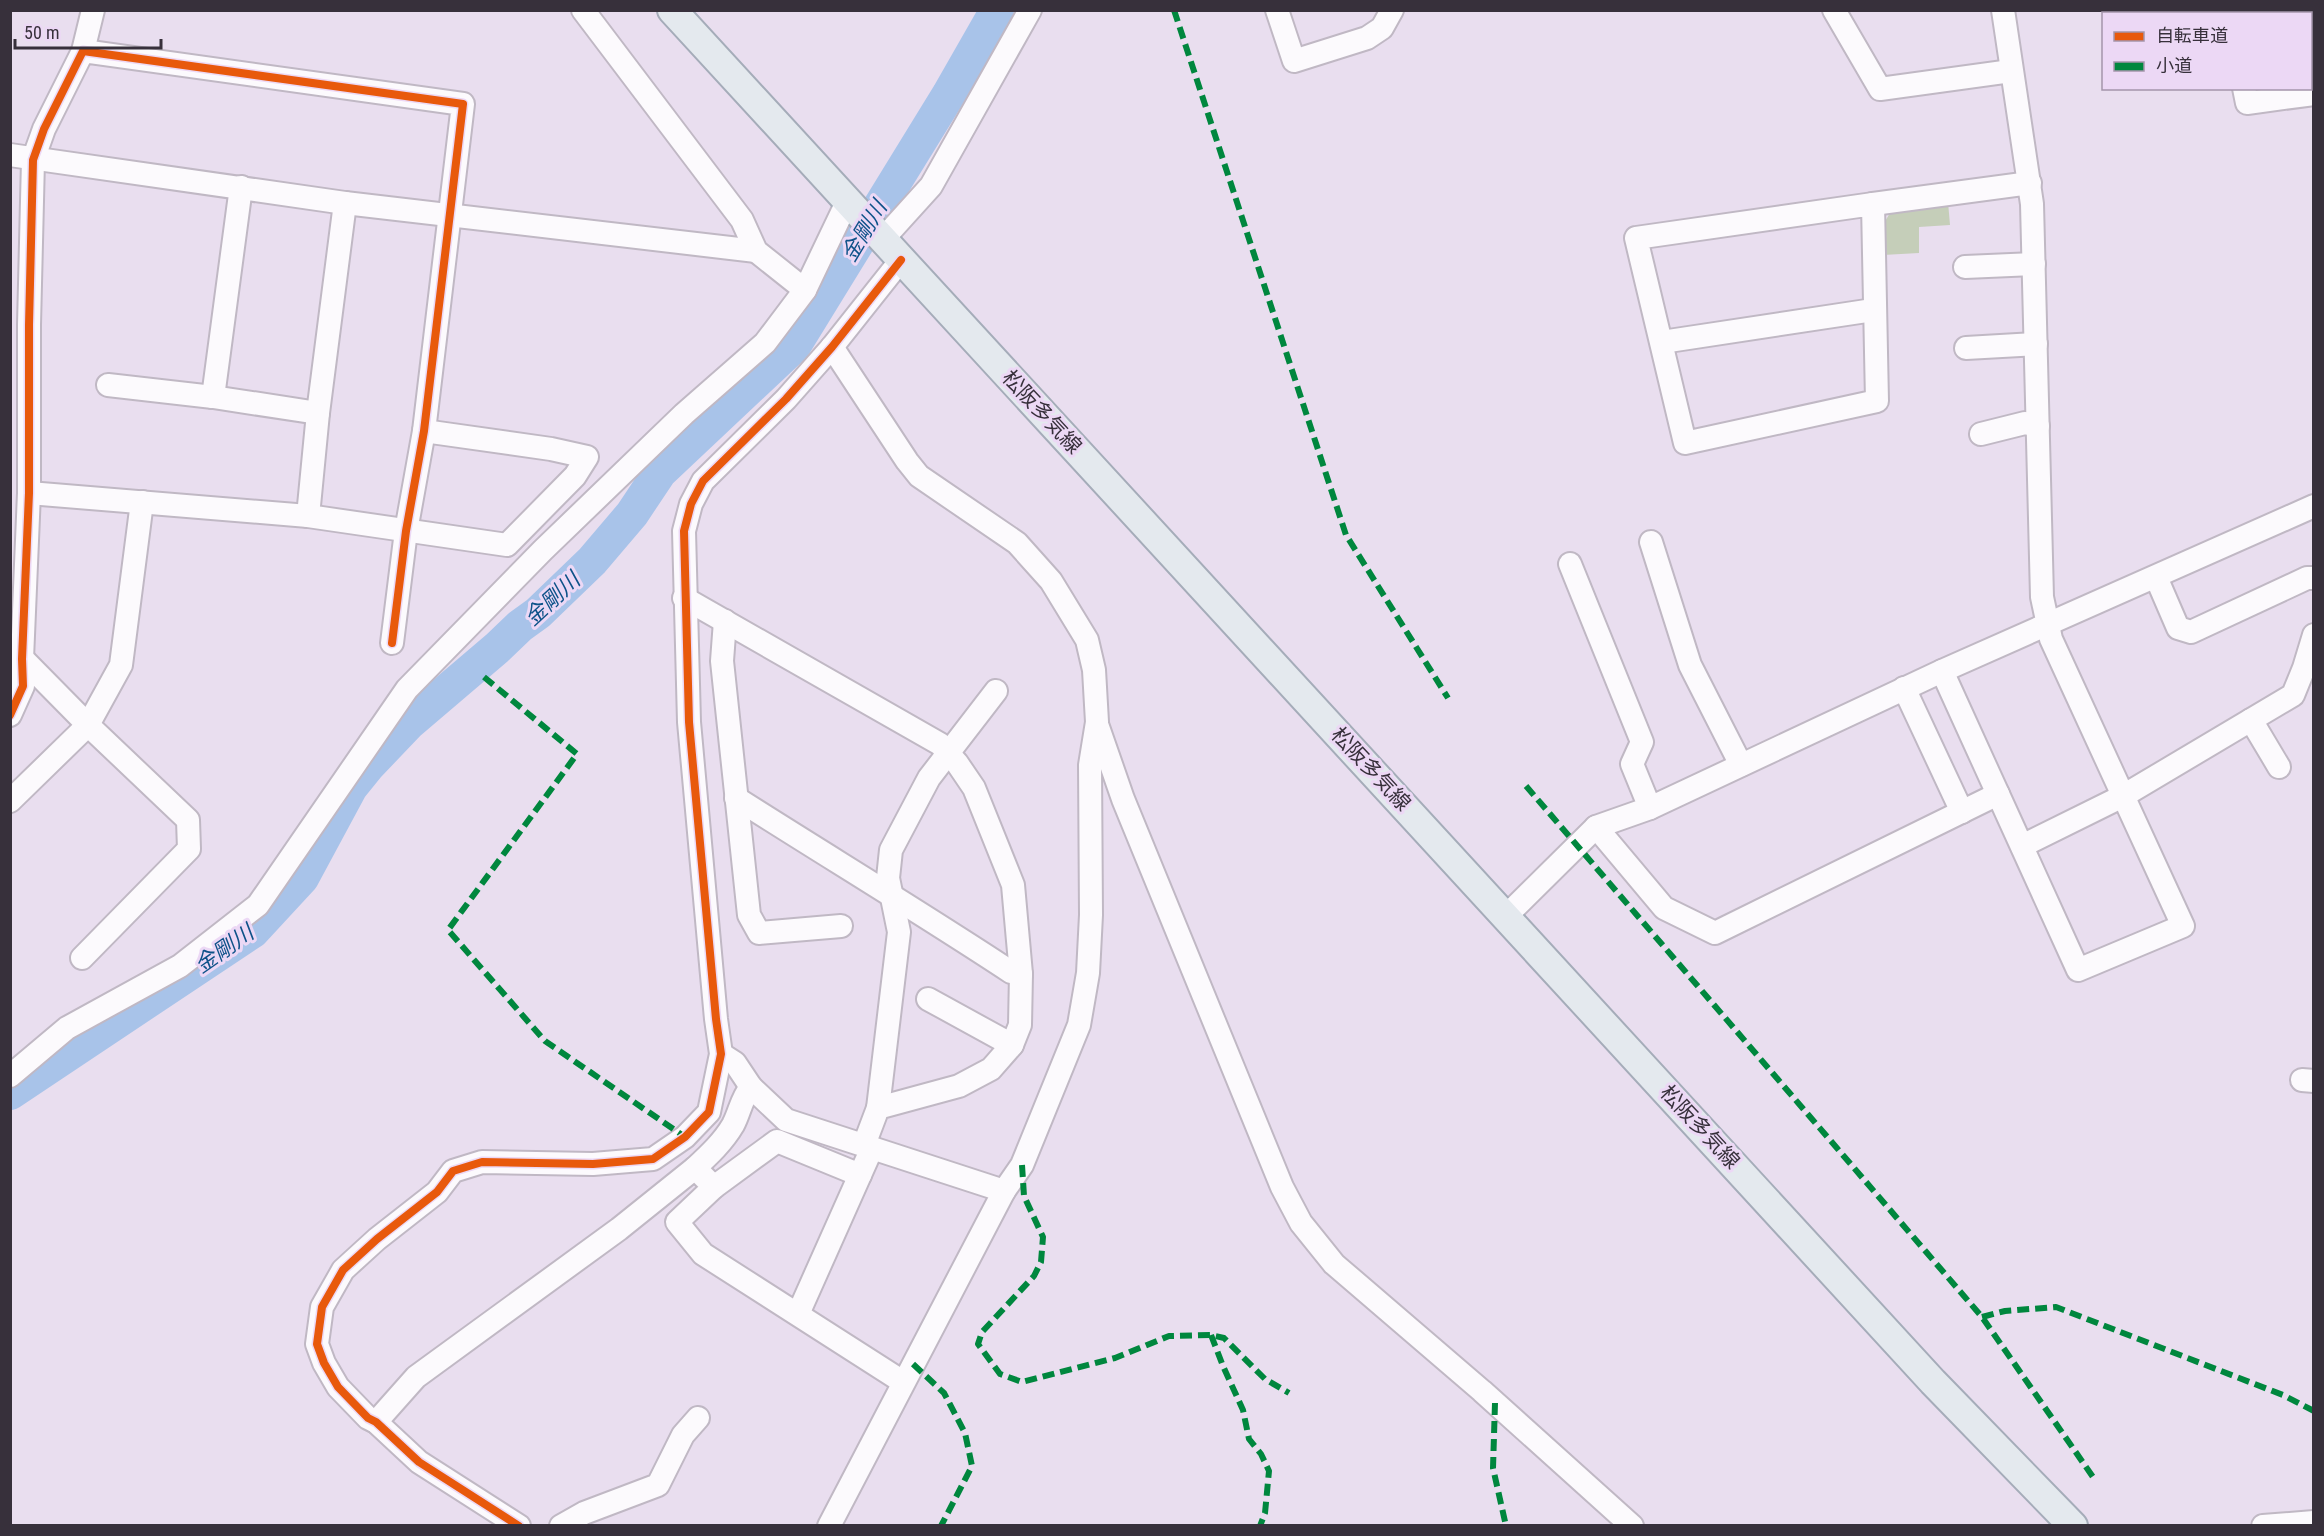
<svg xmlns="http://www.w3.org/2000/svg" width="2324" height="1536" viewBox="0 0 2324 1536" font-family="'Roboto Condensed','Noto Sans JP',sans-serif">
<rect width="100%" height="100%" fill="#e9deef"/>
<path fill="#c5ceb9" d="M1948,202L1950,225L1919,227V253L1883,255L1881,228L1893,208Z"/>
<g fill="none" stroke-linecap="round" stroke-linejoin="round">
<path stroke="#a8c3e9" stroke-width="34" d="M10,1093L253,931L302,878L351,787L368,766L409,723L497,648L520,626L538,613L592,561L632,514L660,472L794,346L949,94L997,10"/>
<defs>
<g id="minor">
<path d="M583,10L742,220L756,251L805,290"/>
<path d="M1277,10L1294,61L1367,38L1382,28L1392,10"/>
<path d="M1834,10L1880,89L2011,71"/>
<path d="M2237,10V14"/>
<path d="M83,51L93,10"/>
<path d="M2244,88L2247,103L2314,94"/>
<path d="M10,155L345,203L756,251"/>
<path d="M1873,204L1877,401L1685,443L1636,238Z"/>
<path d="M1873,204L2030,183"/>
<path d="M883,239L931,186L1030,10"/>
<path d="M1965,267L2034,264"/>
<path d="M1662,342L1873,310"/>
<path d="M1966,348L2036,344"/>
<path d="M108,385L213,397L318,413"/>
<path d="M213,397L241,187"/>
<path d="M1981,434L2025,423L2038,426"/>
<path d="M29,493L308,516L507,545L575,476L587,457L551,449L424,431"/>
<path d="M308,516L318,413L345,203"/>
<path d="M1651,542L1690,665L1741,765"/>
<path d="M1570,564L1642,742L1632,764L1650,808"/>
<path d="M2156,577L2178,628L2191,632L2307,578H2314"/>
<path d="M684,598L940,744L957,763L974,788L1013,885L1021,974L1020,1025L1012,1045L991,1069L959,1086L878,1108L864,1145"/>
<path d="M725,621L722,661L749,915L759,933L841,926"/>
<path d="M17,653L88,725L188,820L189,849L82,958"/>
<path d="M1942,671L2078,970L2183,926L2051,639L2042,597L2032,204L2003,10"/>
<path d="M1904,688L1962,812"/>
<path d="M10,715L23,686L22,659L29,493V325L33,160L44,129L83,51L463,104L424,431L406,531L392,643"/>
<path d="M2251,720L2279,767"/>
<path d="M1098,727L1123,799L1282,1187L1301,1223L1334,1264L1482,1391L1632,1526"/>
<path d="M736,798C827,856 920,912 1011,972L1021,974"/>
<path d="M10,801L88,725L121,665L142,502"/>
<path d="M1596,827L1664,908L1715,933L1998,794"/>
<path d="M2022,846L2123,796L2293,695L2304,668L2314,635"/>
<path d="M1506,916L1596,827L1650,808L1942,671L2314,506"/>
<path d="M928,999L1012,1045"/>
<path d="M721,1054L735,1063L751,1087L786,1120L1004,1191"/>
<path d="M10,1076L67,1028L180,966L258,905L407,689L543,550L684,414L765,343L805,290L848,200"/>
<path d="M2302,1080L2314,1081"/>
<path d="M878,1108L899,932L888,878L891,850L929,778L996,691"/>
<path d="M695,1168C709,1155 723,1142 733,1125C740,1112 741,1099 751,1087"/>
<path d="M714,1187L777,1141L860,1175"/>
<path d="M798,1314L872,1148"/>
<path d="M376,1422L416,1377L619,1229L695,1168L714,1187L677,1222L703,1254L903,1382"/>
<path d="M519,1526L419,1462L376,1422L368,1418L338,1387L324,1363L317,1344L322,1307L343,1270L377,1239L437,1192L453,1171L482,1162L593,1164L653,1159L685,1137L709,1112L721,1054L716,1019L689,722L684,531L691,504L703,481L786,399L832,347L901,260"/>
<path d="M561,1526L584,1513L658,1485L683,1435L698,1418"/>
<path d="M829,1526L1004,1191L1022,1165L1079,1025L1088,973L1091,915L1090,765L1097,722L1094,670L1087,640L1051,581L1017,543L919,476L907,461L832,347"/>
<path d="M2263,1526L2314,1522"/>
</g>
<path id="major" d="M672,10L1933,1382L2073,1526"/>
</defs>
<use href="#minor" stroke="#c0b8c4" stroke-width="26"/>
<use href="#major" stroke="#a5acb9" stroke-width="32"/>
<use href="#minor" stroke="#fcfafd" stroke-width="22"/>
<use href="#major" stroke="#e4e9ee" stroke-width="28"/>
<g stroke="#00873e" stroke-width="6" stroke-dasharray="12 6" stroke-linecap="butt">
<path d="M1174,10L1346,535L1448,698"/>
<path d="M484,677L577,754L448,930L545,1041L685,1137"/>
<path d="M1526,786L1982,1317L2093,1477"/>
<path d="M1022,1165L1024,1196L1043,1237L1041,1262L1034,1276L982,1332L978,1344L1000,1374L1022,1382L1115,1358L1169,1336L1211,1335L1224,1338L1265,1379L1289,1393"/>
<path d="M1982,1317L2005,1311L2056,1307L2283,1395L2314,1411"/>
<path d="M1211,1335L1223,1366L1243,1410L1249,1439L1261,1454L1269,1471L1265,1513L1260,1526"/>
<path d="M913,1364L944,1393L965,1433L972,1466L941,1526"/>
<path d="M1495,1403L1493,1468L1506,1526"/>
</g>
<defs>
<g id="cycleway">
<path d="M10,715L23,686L22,659L29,493V325L33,160L44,129L83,51L463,104L424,431L406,531L392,643"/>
<path d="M519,1526L419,1462L376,1422L368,1418L338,1387L324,1363L317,1344L322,1307L343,1270L377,1239L437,1192L453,1171L482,1162L593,1164L653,1159L685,1137L709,1112L721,1054L716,1019L689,722L684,531L691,504L703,481L786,399L832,347L901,260"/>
</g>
</defs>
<use href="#cycleway" stroke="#ecd8f5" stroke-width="11"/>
<use href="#cycleway" stroke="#e8590c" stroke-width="8"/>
</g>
<g text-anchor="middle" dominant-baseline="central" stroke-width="6" stroke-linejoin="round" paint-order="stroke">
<g font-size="21" fill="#37303b" stroke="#ecd8f5">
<text transform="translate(1042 412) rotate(47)">松阪多気線</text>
<text transform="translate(1371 769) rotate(47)">松阪多気線</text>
<text transform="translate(1700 1127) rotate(47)">松阪多気線</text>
</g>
<g font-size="22" font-style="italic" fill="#0e5289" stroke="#ecd8f5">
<text transform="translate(864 231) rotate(-59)">金剛川</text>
<text transform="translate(552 599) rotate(-43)">金剛川</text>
<text transform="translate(224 949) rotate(-35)">金剛川</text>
</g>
</g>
<rect width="2324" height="1536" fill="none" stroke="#37303b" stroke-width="24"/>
<rect x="2102" y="12" width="210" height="78" fill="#ecd8f5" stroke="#a495ab" stroke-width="1.5"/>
<rect x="2114" y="32" width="30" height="9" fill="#e8590c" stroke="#a495ab" stroke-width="1.5"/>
<text x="2156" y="42" font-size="18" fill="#37303b">自転車道</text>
<rect x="2114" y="62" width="30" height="9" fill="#00873e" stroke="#a495ab" stroke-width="1.5"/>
<text x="2156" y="72" font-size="18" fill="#37303b">小道</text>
<path d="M15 39v9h146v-9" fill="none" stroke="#37303b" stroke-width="3"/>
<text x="24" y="39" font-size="18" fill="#37303b" stroke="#ecd8f5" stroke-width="4.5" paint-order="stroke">50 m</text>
</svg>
